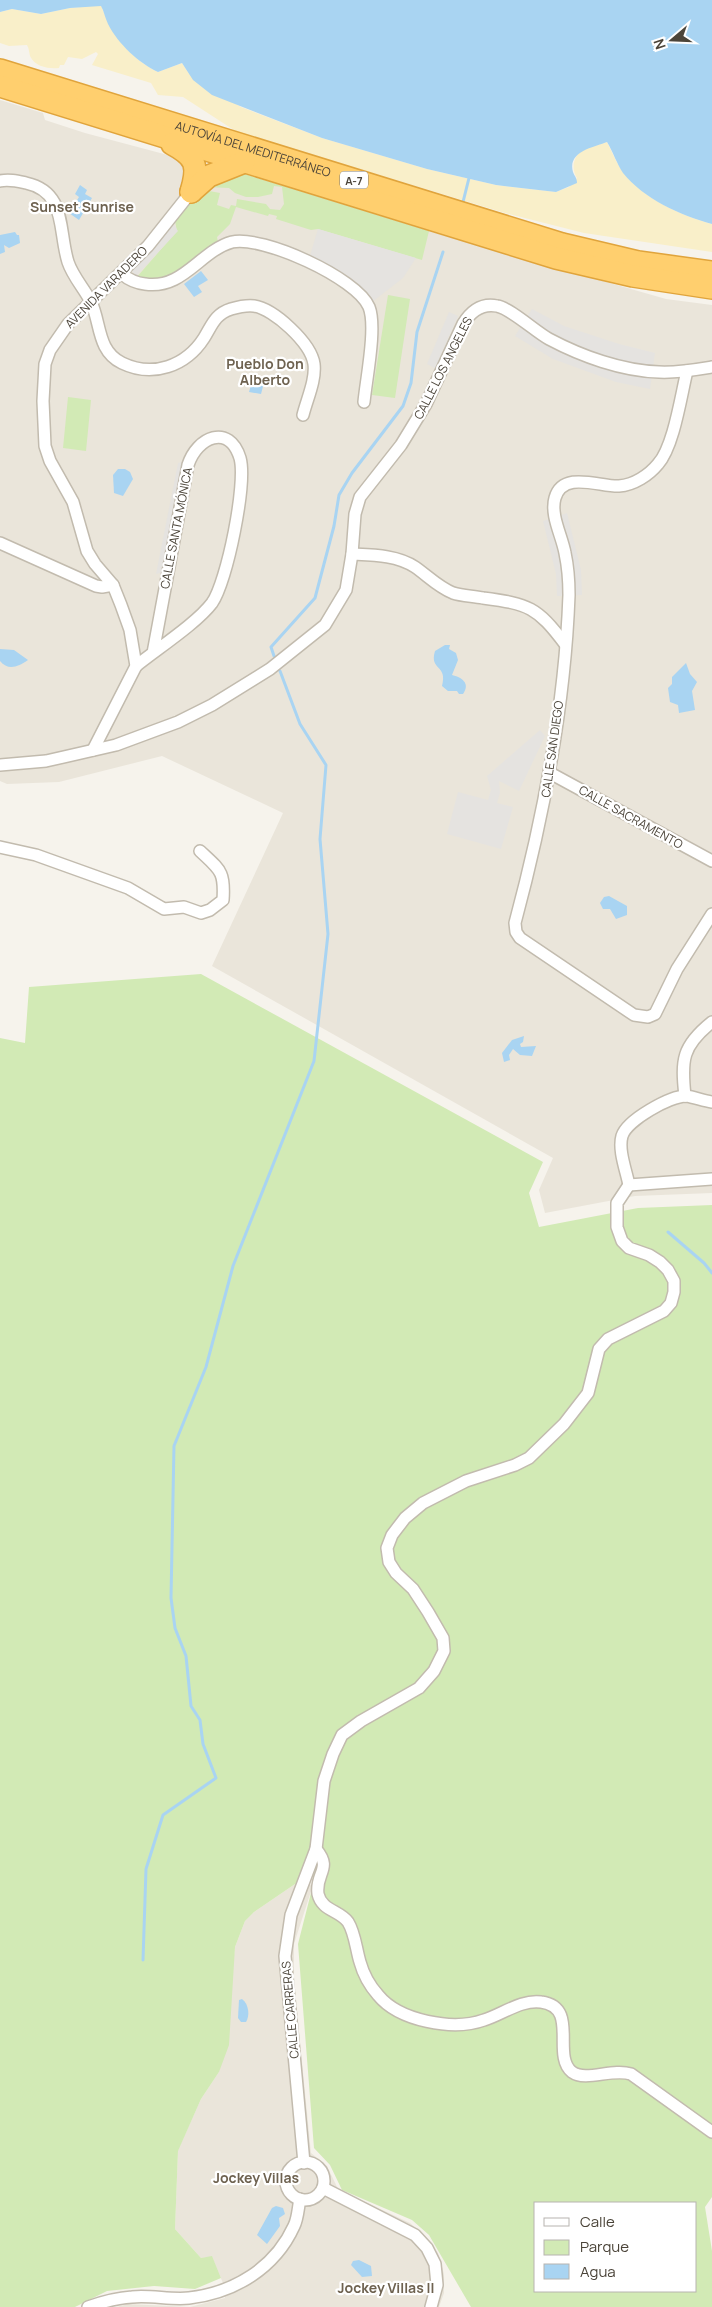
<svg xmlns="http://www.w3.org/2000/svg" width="712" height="2307" viewBox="0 0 712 2307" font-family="Manrope,sans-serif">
<rect width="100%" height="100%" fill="#f6f3ec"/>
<g fill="#eae5da">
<path d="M0,100L43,113L45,120L85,133L295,189L435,233L666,299L712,305V1193L635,1196L545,1213L539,1190L553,1158L212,966L283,813L162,756L59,782L7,784L0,781Z"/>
<path d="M298,1882L313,1885L294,1944V1981L311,2153L327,2166L338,2189L410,2223L426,2237L438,2253L444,2274V2293L439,2307H116L128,2304L190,2307L225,2298L223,2283L212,2257L201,2258L175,2229L178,2150L201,2099L219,2072L235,1947L245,1921L254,1912Z"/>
</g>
<g fill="#d2eab5" fill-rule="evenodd">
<path d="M235,171L429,231L422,260L318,229L311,230L276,219L277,216L269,214L268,216L236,207L230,224L217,237L218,242L166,280L136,278L177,231L175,221L199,189L220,193L217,205L229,209L231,205L236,206L237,199L266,204L270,209L280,210L284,204L282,187L274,186L272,194L258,197H246L235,193L229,188L207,187Z"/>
<path d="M388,295L410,299L395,398L372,395Z"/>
<path d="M68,397L91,400L86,451L63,448Z"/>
<path d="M201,974L543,1162L529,1193L539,1227L638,1208L712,1205V2197L705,2207L712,2251V2307H471L429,2235L412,2220L342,2190L330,2165L314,2148L298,1944L315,1877L303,1874L298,1882L254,1912L245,1921L235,1947L229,2045L219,2072L201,2099L178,2151L175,2229L201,2258L212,2256L221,2278L195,2289L154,2286L107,2291L75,2307H0V1038L25,1043L29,987ZM536,2203H696V2291H536Z"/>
</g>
<path fill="#f9efc9" d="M101,5C111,34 131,59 158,72L182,63L188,72L241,107L322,138L427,169L496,185L556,192L569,187L577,178C570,168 574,152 587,148C594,145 600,145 607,142C612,152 617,164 623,172C644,199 680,215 712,224V252L584,233L505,213L237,132L183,97L158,95L151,83L92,65L98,54L96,52L82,59L68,57L64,65H60L59,68C49,69 35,67 30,56C29,52 29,48 27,45L9,46L0,43V12L12,9L41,14L70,8Z"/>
<g fill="#e5e3e0">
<path d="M174,225L178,231L136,276L131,270Z"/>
<path d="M318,229L416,258L403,278L372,302L360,287L310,256Z"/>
<path d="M532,309L564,326L619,344L655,353L650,389L616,382L553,359L515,336Z"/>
<path d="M449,312L458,316L435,368L427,364Z"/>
<path d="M186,461L164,572L156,574L178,463Z"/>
<path d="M567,513L581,570L582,595L557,596L556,574L543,521Z"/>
<path d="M540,730L545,736L519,791L499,781L500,793L497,803L513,807L501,849L447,834L458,792L488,800L491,790L487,776Z"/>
</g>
<g fill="#a9d4f2">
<path d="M0,0H712V224C680,215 644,199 623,173C617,164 613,152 607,142C595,147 567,151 573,172C575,177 577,178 577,183L556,192L496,185L427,169L322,138L212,95L193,80L182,63L158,72C139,63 118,44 108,24C105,18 104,11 101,6L70,8L41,14L12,9L0,12Z"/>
<path d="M80,185L87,190L85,194L92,198L79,220L69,213L79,197L75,194Z"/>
<path d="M15,232L17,235H19L20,243L9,248L4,245L5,252L0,254V235Z"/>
<path d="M201,271L208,280L198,286L202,292L194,297L184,284Z"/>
<path d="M256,377L265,379L261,394L249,392L251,385H255Z"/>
<path d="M125,469L130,472L133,479L123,496L114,493L113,475L118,469Z"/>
<path d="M445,645H450L449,649L456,653L458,660L452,675C461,677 471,683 463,694H459L457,691H448L442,686C448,664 429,671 435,651Z"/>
<path d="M0,649L14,650L28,660C18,667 8,671 0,661Z"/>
<path d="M686,663L690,674L697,682L692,691L695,710L679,713L678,705L670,702L668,688L672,684V677Z"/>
<path d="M609,896L627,906V915L616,919L610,909H603L600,903L604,897Z"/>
<path d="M524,1036L523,1042L520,1044L521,1047L536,1046L532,1056L520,1055L513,1049L509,1055L510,1060L504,1062L502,1053L512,1040Z"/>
<path d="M242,1999C249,2004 250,2016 246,2022H241L238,2018L239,2000Z"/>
<path d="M276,2206L283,2208L285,2214L279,2218L280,2226L267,2244L257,2235L272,2208Z"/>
<path d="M359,2260L371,2266L372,2276L362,2277L351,2265L353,2261Z"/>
</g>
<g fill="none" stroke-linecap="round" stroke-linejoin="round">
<g stroke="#a9d4f2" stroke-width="3">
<path d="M463,202L469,178"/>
<path d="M274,656L271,647L315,598L334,526L339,495L352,473L403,406L411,383L417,332L443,252"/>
<path d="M668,1232L704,1263L712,1273"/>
<path d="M143,1960L146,1869L163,1815L216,1778L203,1744L200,1720L191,1706L186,1656L175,1628L171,1598L174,1446L206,1367L233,1266L314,1061L328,934L320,839L326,765L300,724L280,671"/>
</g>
<defs>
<g id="street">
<path d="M0,181C9,179 17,181 26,183C67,192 58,230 68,262C73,277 84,288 91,302C101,323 97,351 122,363C153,378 186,366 204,338C212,325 215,314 231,309C238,307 246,305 254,306C274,309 311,343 314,364C316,380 307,399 303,415"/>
<path d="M122,274C129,280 136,283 145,284C183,290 200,251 232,242C262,235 357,278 369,307C377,327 366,380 364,402"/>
<path d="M687,371C681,395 674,446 658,464C649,475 634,485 619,486C600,487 563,470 555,498C550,515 562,536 565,553C568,567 569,581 569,595C565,706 544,815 515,923L516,932L520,938L634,1015L648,1017L655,1014L677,969L712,914"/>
<path d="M0,543L96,586L102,587L113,585"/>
<path d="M352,554C373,555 397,555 415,567C428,576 438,587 453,593C462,596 473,596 483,598C529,604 537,607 565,644"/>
<path d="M136,666C157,649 197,623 212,603C227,582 247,483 240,458C229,423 197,437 188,465L153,653"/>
<path d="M93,750L136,666L130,630L121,605L113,585L95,564L87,551L73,502L50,461L45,446L43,401L45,364L50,350L68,324L148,246L191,192"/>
<path d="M0,765L46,761L116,745L178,722L212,705L270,669L325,625L346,590L352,554L355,514L360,497L401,445L426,404L463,324C471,311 482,303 497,306C510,308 536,332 549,339C581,356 622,371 659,372C677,373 694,370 712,367"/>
<path d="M550,773L712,861"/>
<path d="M0,847L36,855L128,888L164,909L184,907L201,913L210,910L223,900C225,871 220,870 200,851"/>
<path d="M685,1096C681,1060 682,1046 712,1022"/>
<path d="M629,1185C626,1170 618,1150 622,1136C627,1120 670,1096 686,1096C694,1097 704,1101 712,1102"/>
<path d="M629,1185L712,1179"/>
<path d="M316,1849C333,1869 315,1873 318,1894C322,1911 339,1910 348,1922C355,1933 356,1949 360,1962C363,1973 370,1986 378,1995C399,2021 453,2031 484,2020C501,2015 522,1999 541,2002C580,2007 551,2055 572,2072C586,2082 612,2068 631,2074L712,2132"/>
<circle cx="305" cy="2181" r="19"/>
<path d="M304,2163L285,1956L291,1915L316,1849L324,1781L333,1754L342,1735L361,1721L419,1688L434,1671L444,1651L443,1638L428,1612L413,1589L396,1573L389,1562L387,1548L392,1535L405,1518L423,1503L466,1481L515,1465L529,1458L564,1424L588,1393L599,1349L608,1339L664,1311L671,1303L674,1292V1281L668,1270L660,1262L649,1255L629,1248L622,1241L617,1227V1203L629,1185"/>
<path d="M323,2188L415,2235L427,2248L435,2264L437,2285L431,2307"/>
<path d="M88,2307C102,2302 117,2298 132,2297C151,2295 171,2300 189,2298C234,2293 275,2268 294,2226C298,2218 298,2208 300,2199"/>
</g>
<g id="highway">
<path id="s1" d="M0,70L562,244L638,262L712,272"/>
<path d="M0,86L556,258L633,276L712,288"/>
<path d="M172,144C196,157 199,165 191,192"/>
<path d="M191,192L209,176L244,162"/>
</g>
</defs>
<use href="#street" stroke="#c2bbae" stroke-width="14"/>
<use href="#highway" stroke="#e0a43c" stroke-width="24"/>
<use href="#street" stroke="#fff" stroke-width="11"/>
<use href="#highway" stroke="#ffcf6e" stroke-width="21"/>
</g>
<g text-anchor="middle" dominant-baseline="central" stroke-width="4.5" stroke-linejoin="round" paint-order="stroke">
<rect fill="#fff" stroke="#817c74" stroke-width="1" x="340" y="171.5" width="28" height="17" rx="4"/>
<g font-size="11" font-weight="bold" fill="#4b4439">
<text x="354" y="180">A-7</text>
</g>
<g font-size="12" fill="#4b4439" stroke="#fff">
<text stroke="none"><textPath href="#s1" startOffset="265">AUTOVÍA DEL MEDITERRÁNEO</textPath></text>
<text transform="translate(106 287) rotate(-45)">AVENIDA VARADERO</text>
<text transform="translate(443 368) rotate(-63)">CALLE LOS ANGELES</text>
<text transform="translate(176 528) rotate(-79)">CALLE SANTA MÓNICA</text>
<text transform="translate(552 749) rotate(-82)">CALLE SAN DIEGO</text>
<text transform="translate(631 817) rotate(29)">CALLE SACRAMENTO</text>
<text transform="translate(290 2010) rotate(-95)">CALLE CARRERAS</text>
</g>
<g font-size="14" font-weight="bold" fill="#6e6250" stroke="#fff">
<text x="82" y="206">Sunset Sunrise</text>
<text x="265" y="363">Pueblo Don<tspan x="265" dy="16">Alberto</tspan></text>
<text x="256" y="2177">Jockey Villas</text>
<text x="386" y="2287">Jockey Villas II</text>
</g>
</g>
<rect x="534" y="2202" width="162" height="90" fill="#ffffff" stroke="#b7b4b0"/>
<rect x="544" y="2218" width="25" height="8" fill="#ffffff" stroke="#b7b4b0"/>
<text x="580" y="2227" font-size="15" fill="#4b4439">Calle</text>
<rect x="544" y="2240" width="25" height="15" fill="#d2eab5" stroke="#b7b4b0"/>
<text x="580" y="2252" font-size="15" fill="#4b4439">Parque</text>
<rect x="544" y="2264" width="25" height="15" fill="#a9d4f2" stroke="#b7b4b0"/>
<text x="580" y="2277" font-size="15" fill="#4b4439">Agua</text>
<g transform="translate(672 40) rotate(251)" stroke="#ffffff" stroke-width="4" paint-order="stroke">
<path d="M0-4L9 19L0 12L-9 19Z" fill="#4b4439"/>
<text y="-8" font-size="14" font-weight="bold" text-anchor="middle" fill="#4b4439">N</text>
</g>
</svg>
